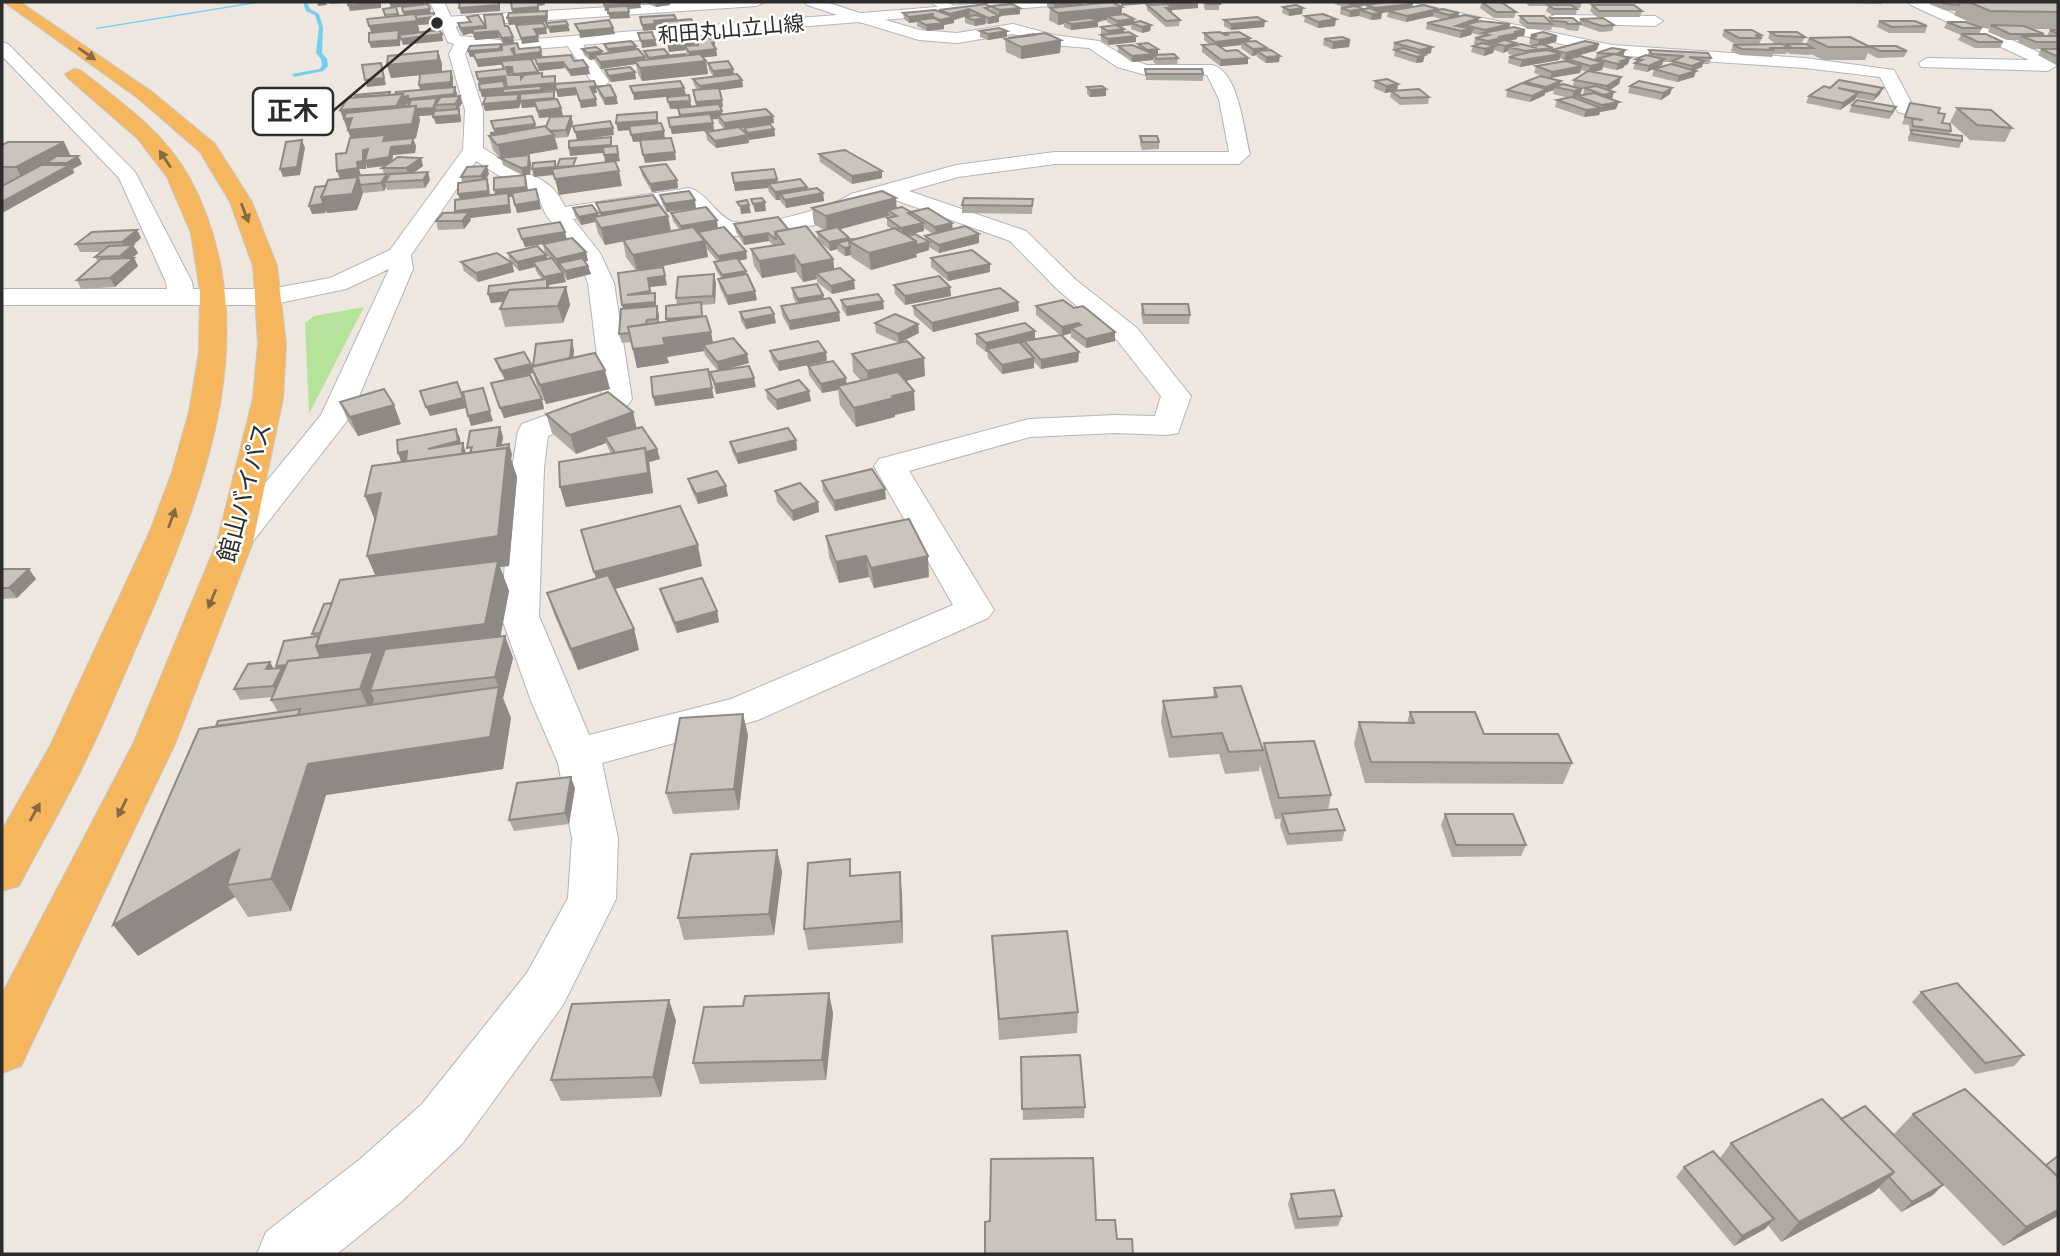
<svg xmlns="http://www.w3.org/2000/svg" width="2060" height="1256" viewBox="0 0 2060 1256" font-family="'Archivo Narrow','Noto Sans JP',sans-serif">
<rect width="100%" height="100%" fill="#eee7df"/>
<path fill="#b5e39c" d="M364,307L309,414L305,323L314,316Z"/>
<g fill="none" stroke-linecap="round" stroke-linejoin="round">
<g fill="#73cfee" fill-rule="evenodd">
<path d="M255,2H264L97,29L95,28Z"/>
<path d="M303,2H307L310,9L319,14L323,27L322,53L327,59L328,66L323,71L294,77L292,74L319,69L322,66L321,59L316,53L319,27L315,15L306,11Z"/>
</g>
<defs>
<g id="minor">
<path d="M692,2H764L757,6L445,27L437,22L445,17Z"/>
<path d="M930,2H948L960,10L958,13H948Z"/>
<path d="M1381,2H1407L1612,45L1805,58L1894,70L1914,108L1905,114L1898,112L1880,77L1805,68L1612,55L1388,6Z"/>
<path d="M1909,2H1927L2054,59L2056,66L2048,71L1921,67L1919,63L1927,58L2029,60L1911,5Z"/>
<path d="M861,13L920,30L957,33L1013,24L1054,35L1099,41L1129,59L1147,65H1212C1239,71 1244,132 1250,154L1239,164H1055L958,177L909,191L1026,231L1076,280L1137,328L1186,390L1191,396L1178,433L1167,435L1115,433L1030,437L909,471L994,610L988,618L758,720L602,763L618,838L616,899L563,1005L462,1144L401,1202L337,1254H257L266,1232L359,1160L422,1104L527,973L568,898L572,838L558,763L531,701L501,616L512,468L518,431L522,424L602,395L588,283L577,254L546,215L539,199L527,188L498,175L476,161L411,255L413,269L350,417L247,549L235,553L223,549L217,542L223,535L321,415L389,269L346,289L270,305H2V289H167L166,282L119,178L2,56V42L8,44L135,172L192,282L193,289H270L330,278L390,250L463,150L465,110L449,54L457,39L463,37L471,42L465,54L483,110V148C493,154 502,161 512,166C537,179 552,179 565,207L689,188C707,193 715,214 731,221C755,230 830,208 851,194L956,165L1055,152H1229L1219,99L1207,75H1146L1117,67L1089,48L1053,45L1013,34L957,43L919,40L856,21L853,18ZM887,197L1010,241L1058,290L1117,340L1161,396L1155,416L1115,415L1029,419L879,459L874,466L953,605L731,699L589,735L539,616L544,468L548,436L628,405L632,399L614,283L600,253L573,219L684,202C694,211 704,225 716,232C739,245 829,224 853,213C864,207 874,201 887,197Z"/>
<path d="M1555,15L1655,16L1663,21L1655,26L1550,23L1547,20L1550,17Z"/>
<path d="M573,37L579,39L606,77L609,81L606,85H594L565,42Z"/>
</g>
<path id="tertiary" d="M805,2H826L866,15L869,18L861,23L856,21L807,5Z"/>
<path id="secondary" d="M430,2H444L460,36L510,41L999,2H1057L1050,6L510,51L463,47L448,42Z"/>
<g id="trunk">
<path d="M4,2H20L151,91L215,144L252,202L277,266L286,344L283,398L253,542L175,744L21,1066L2,1073V994L133,744L217,542L253,398L258,344L253,266L230,202L200,152L139,99Z"/>
<path d="M74,69L80,70C120,101 164,132 189,177C269,325 206,487 144,629C124,674 106,720 84,764C64,805 40,845 19,886L2,891V830L50,746L150,531L172,472L189,412L199,352L200,292L191,233L167,177L137,138L68,78L65,74Z"/>
</g>
</defs>
<use href="#minor" stroke="#b2b5c0" stroke-width="2"/>
<use href="#tertiary" stroke="#b2b5c0" stroke-width="2"/>
<use href="#secondary" stroke="#b2b5c0" stroke-width="2"/>
<use href="#trunk" stroke="#c8c8c8" stroke-width="2"/>
<use href="#minor" fill="#fff" fill-rule="evenodd"/>
<use href="#tertiary" fill="#fff" fill-rule="evenodd"/>
<use href="#secondary" fill="#fff" fill-rule="evenodd"/>
<use href="#trunk" fill="#f6b65e" fill-rule="evenodd"/>
</g>
<g fill="#ada9a3" fill-rule="evenodd">
<path d="M647,2H669L670,5L656,7L647,4Z"/>
<path d="M1047,2H1083V5L1089,4L1087,2H1112L1122,7L1121,15L1124,14L1134,19V22L1140,21L1151,25L1150,31L1142,33L1131,29V25L1119,27L1124,29V32H1129L1136,36V42L1108,45L1101,41V35H1103L1101,34V27L1114,25L1107,22V20L1097,21L1098,27L1071,30L1064,27V24L1058,25L1049,20L1050,8H1051L1047,6Z"/>
<path d="M1163,2H1198V8L1172,10V13L1180,20L1179,26L1166,27L1147,10V5L1163,4Z"/>
<path d="M1203,2H1219V10H1205Z"/>
<path d="M1335,2H1405L1412,7L1459,13L1458,16L1479,18L1478,21L1510,24L1509,27L1525,30L1524,36L1517,37V39L1508,41L1516,43L1515,46L1531,47L1535,46L1529,44L1531,35L1557,36L1556,42L1544,45L1553,49L1599,44L1597,50L1564,60L1560,58L1559,60L1520,67L1508,63L1509,57L1514,55L1508,54V51L1503,53L1494,50L1493,53L1484,56L1471,52L1473,46L1477,45L1474,44L1475,38L1482,36L1472,33L1471,35L1460,38L1426,29L1427,23L1444,20L1433,16L1406,22L1387,17L1388,12L1382,13L1381,19L1371,20L1359,16L1349,17L1340,14L1341,8H1345L1335,4ZM1374,4L1366,5V9H1363L1358,7H1360L1361,6Z"/>
<path d="M1482,2L1516,12L1514,18H1494L1480,8Z"/>
<path d="M1525,2H1582L1580,8H1575L1577,9L1576,15H1552L1546,11L1548,6H1529Z"/>
<path d="M1848,2H1883L1882,4L1851,3Z"/>
<path d="M1930,2H2058V29H2032L2044,34L2043,36H2047L2050,30H2058V49H2032L2018,42L2019,40H2007L1988,32L1990,28H1982L1954,15L1956,11L1944,10L1929,4Z"/>
<path d="M1592,5L1642,11L1640,17H1597L1590,11Z"/>
<path d="M991,6L1020,8V14L999,16V22L988,24L985,22L986,24L975,26L965,23V17L971,16L970,15L954,20V23L944,25V29L927,31L917,26V22L909,23L904,19L903,13L939,11V10L990,7L991,12Z"/>
<path d="M1283,7L1303,8L1302,14L1289,16L1282,13Z"/>
<path d="M1305,16L1335,26L1318,28L1304,22Z"/>
<path d="M1520,16L1549,21L1550,18L1579,23L1580,19L1614,25L1612,31L1600,32L1580,25L1578,31L1567,30L1564,28L1552,27L1551,30L1527,29L1519,22Z"/>
<path d="M467,17L485,26H505L513,37L514,43L503,44L499,38L475,40L473,33L463,35L459,29L458,23L469,22Z"/>
<path d="M1224,20L1265,21L1264,27L1231,30L1224,26Z"/>
<path d="M1879,21L1927,26L1925,33H1889L1877,27Z"/>
<path d="M1947,22L1982,28L1979,34L2003,42L2000,48H1975L1958,40L1961,35L1944,28Z"/>
<path d="M1724,30L1761,35L1760,37L1762,38L1759,44L1785,46L1786,44H1806L1809,38L1869,47V46L1907,51L1904,57L1877,58L1868,53L1865,60H1823L1811,54L1810,55L1790,54L1787,52L1786,54H1773L1772,57L1740,55L1731,51L1733,45H1736L1722,36Z"/>
<path d="M980,31L1007,37L988,40L980,37Z"/>
<path d="M1770,32L1805,37L1802,43H1774L1768,38Z"/>
<path d="M1204,33L1225,35V33L1250,38V42L1267,50L1279,62L1266,63L1257,57V55L1252,56L1241,48V45L1221,47L1248,64L1220,66L1202,52V45H1210L1204,40Z"/>
<path d="M714,38L717,56L703,57L706,61L708,74L642,81L638,74L636,64L601,69L595,59L590,60L584,55L582,49L602,54L608,53L606,50L604,44L636,46V50L645,57V59H646L644,51L669,56L687,55L686,50L669,52L666,40L694,43V45H698Z"/>
<path d="M1008,38L1061,40L1060,53L1021,59L1006,52L1005,39H1008Z"/>
<path d="M1324,39L1350,40L1349,47L1332,49L1323,45Z"/>
<path d="M1394,43L1431,53L1424,55L1423,62L1416,63L1394,56L1395,50H1393Z"/>
<path d="M1138,44L1158,49V55L1178,58L1177,64L1156,65L1153,61L1154,56L1153,60L1132,62L1118,52V46L1138,47Z"/>
<path d="M540,47L543,58L574,61L588,67L590,74L571,76L565,68L539,71L535,59L532,60L539,74L556,84L597,93H593L597,106L581,108L577,95L558,97L556,90L542,91L556,99L561,108L563,116L539,118L535,107L522,108L521,102L519,108L485,111V97H482L476,72L503,69L502,64L478,67L474,57H470L468,51L502,48L519,49Z"/>
<path d="M2041,49H2058V66L2038,55Z"/>
<path d="M1625,50L1623,56L1628,64L1624,66L1623,68L1616,70L1602,67V70L1591,72L1621,77L1619,84L1609,91L1612,99L1611,100L1616,109L1600,112L1599,115L1584,117L1555,107L1557,100L1569,98L1553,94L1554,90L1545,93V95L1530,102L1506,97L1507,90L1525,84V82L1561,81L1560,85L1573,86L1574,80L1587,72L1581,70L1580,73L1550,78L1534,73L1536,66L1566,61L1567,59L1596,61L1597,60H1595L1597,53ZM1582,89H1584L1583,95L1580,96Z"/>
<path d="M1649,50L1711,58L1709,64H1703L1702,67L1695,70L1694,77L1677,82L1652,76L1654,69L1647,72L1633,69L1636,59L1648,55ZM1663,62H1672L1671,64L1655,69L1662,65Z"/>
<path d="M438,51L442,64V71L453,77V87L457,94V96H460L462,103L458,109L461,116V122L436,124L434,115L419,116L420,120L416,138L413,139L416,146L415,153L393,155L392,161L421,158L423,166L413,173L430,180L425,188L387,190L386,187L384,191L363,193L357,210L327,213L326,210L325,213L312,214L326,186L346,179V153L351,138L340,110L390,92L391,95L420,90L419,85L420,75L391,78L387,65ZM366,163L367,168L385,166L382,168L384,174L361,175L359,169H366Z"/>
<path d="M708,63L733,69L734,74L742,80L743,87L719,90L723,107H720L722,115L773,116L774,123L740,128L744,132V128L774,129L775,136L749,140V143L716,148L707,140L706,132L724,129L719,123L718,119H712L714,130L672,134L668,118L679,117L678,109H670L696,106L693,90H698L694,85L693,79L713,76L709,70Z"/>
<path d="M1145,69L1203,74V81L1146,80Z"/>
<path d="M605,70L636,79L611,82L606,76Z"/>
<path d="M1375,81L1398,84L1397,90L1429,97L1428,104L1400,105L1390,97L1391,92L1385,93L1374,88Z"/>
<path d="M1630,86L1672,88L1670,94L1661,100L1628,93Z"/>
<path d="M1824,86L1880,94L1873,101L1856,98L1840,110L1806,103L1809,96Z"/>
<path d="M597,87L616,97L618,104L605,105L599,94Z"/>
<path d="M1087,87L1106,96L1090,97L1087,94Z"/>
<path d="M1910,103L1938,113L1942,123L1951,131L1949,135L1962,141L1959,148L1908,141V137L1910,133L1909,125L1902,124Z"/>
<path d="M1852,105L1896,107L1893,114L1889,119L1849,112Z"/>
<path d="M1957,108L2012,128L2005,142L1970,140L1950,122Z"/>
<path d="M571,116L573,123L568,137L555,138L558,149L520,156L529,155L531,163L530,175H525L528,191L536,189L541,209L517,213L513,196L509,197L511,213L470,218L471,220L464,229L438,230L436,221L455,213L460,199L458,194L462,182L461,177L489,174L485,180L487,179L489,187L490,196L496,195L522,175L503,165L501,159L493,150L489,136L495,133L491,121L536,128L546,127Z"/>
<path d="M1140,136L1159,142V149L1142,150L1140,144Z"/>
<path d="M64,142L71,156H78L82,164L73,169L74,173L2,213V145Z"/>
<path d="M819,154L882,178L852,184L820,162Z"/>
<path d="M640,167L677,180L678,188L652,192L642,175Z"/>
<path d="M732,173L777,179L778,182L807,187L808,189L823,193L824,201L786,208L781,202L780,200H776L769,192L768,188L735,191Z"/>
<path d="M660,195L696,208L667,212L662,203Z"/>
<path d="M1033,199L1032,214L962,213V205Z"/>
<path d="M596,203L659,204L668,216L671,231L679,229L673,221L671,213L718,228L746,251L747,259L739,261L757,300L728,305L720,288L718,279L721,278L716,270L714,262L717,261L707,249L708,257L648,269L667,285L650,287L651,293H655L656,306L659,315V323L667,322L677,305L676,298L716,283L715,304L701,305L703,317L711,332L713,343L749,363L721,371L756,387L716,394L710,372L718,371L705,355L704,351L667,357L669,363L637,368L631,342L622,343L619,334L623,309L636,271L626,257L623,241L605,245L598,233L595,222L581,225L575,216L573,208L600,216Z"/>
<path d="M812,208H897L911,212V215V212L953,229L979,234V243L939,253L929,247V250L916,254L917,257L871,270L851,257V255L845,256L838,251V249L830,251L818,240L817,232L824,230L814,224ZM889,216V218H887V226L892,229L849,240L839,229ZM924,228L933,234L925,236V240L907,235L924,231Z"/>
<path d="M734,224L788,229L833,259L834,269L855,289L832,294L817,282V279L803,282L796,272L762,278L754,266L751,249L774,246L769,241L744,245L736,232Z"/>
<path d="M518,229L567,239L586,252L588,261H585L591,274L567,280L564,275L566,282L549,285L550,288L566,287L570,305L563,323L505,327L500,309L503,302L491,303L488,294L542,280L536,271L535,267L519,271L510,262L508,253L546,255L548,259H550L545,253L543,244L525,247Z"/>
<path d="M137,230L141,238L133,245L138,253L132,258H134L138,266L115,287L81,289L77,280L98,262L95,257L102,252H80L76,244Z"/>
<path d="M931,258L990,272L948,281L931,267Z"/>
<path d="M461,262L512,263L514,272L478,282L464,271Z"/>
<path d="M894,285L950,287L951,296L905,305L895,294Z"/>
<path d="M792,288L823,295L824,299L839,312L840,321L790,330L782,315L781,306L796,303L793,297Z"/>
<path d="M841,300L884,309L847,316L842,309Z"/>
<path d="M1018,302L1019,311L933,332L914,315L913,306Z"/>
<path d="M1142,304L1190,315L1189,324H1143L1141,313Z"/>
<path d="M1036,306L1074,308L1115,332V341L1086,348L1071,337V333L1062,336L1079,352L1078,362L1041,369L1034,362V368L1002,374L988,358L987,352H986L976,344V334L1035,340L1060,335L1036,315Z"/>
<path d="M740,312L776,323L746,329L741,321Z"/>
<path d="M875,323L919,333L899,343L925,376L906,381L915,410L895,415V417L856,427L840,405L838,390L822,393L809,375L808,366L847,384L861,381L853,372L852,354L899,343L876,333Z"/>
<path d="M574,350L573,358L610,389L546,404L537,386L533,373L510,379L542,399L544,409L504,418L491,383L505,380L498,368L495,359L531,364L532,367Z"/>
<path d="M770,351L827,361L779,371L772,360Z"/>
<path d="M766,390L811,401L777,410L767,399Z"/>
<path d="M340,402L401,424L358,436L348,421Z"/>
<path d="M633,412L637,429L657,449L660,459L649,462L653,493L566,507L560,487L611,454L606,443L576,454L552,433L546,414Z"/>
<path d="M500,427L503,437L502,445L512,454L511,459L517,477L509,566L500,567L509,591L500,637L505,636L513,658L503,698L511,718L503,769L326,795L291,911L248,917L235,897L138,956L216,726L278,712L271,700L273,697L240,700L234,689L270,662L273,669L277,668L276,666L314,637L312,634L332,603L376,576L367,556L375,519L365,496L401,462L398,453L456,429L460,444L466,454L469,453Z"/>
<path d="M796,440L797,450L738,464L732,451L730,442Z"/>
<path d="M688,479L728,496L698,504L691,489Z"/>
<path d="M822,481L886,499L835,511L823,491Z"/>
<path d="M775,491L818,502L819,512L793,521L777,502Z"/>
<path d="M581,530L702,566L614,589L634,629L639,650L578,670L554,614L547,593L596,578Z"/>
<path d="M826,536L929,577L874,588L869,577L839,583L829,557Z"/>
<path d="M2,569L36,579L17,598L2,599Z"/>
<path d="M660,589L717,611L719,622L677,633L663,600Z"/>
<path d="M1214,688L1263,749L1264,743L1331,795L1328,810L1345,830L1342,841L1287,845L1280,825L1281,819H1275L1260,765L1259,771L1225,774L1219,754L1169,758L1161,722L1163,701L1213,697Z"/>
<path d="M1410,712L1484,734L1572,763L1563,784L1365,783L1354,744L1359,722L1407,723Z"/>
<path d="M748,735L739,810L673,814L666,793Z"/>
<path d="M575,788L569,824L514,831L509,820Z"/>
<path d="M1445,814L1526,845L1521,856L1452,857L1441,825Z"/>
<path d="M777,850L782,872L774,935L684,940L678,918Z"/>
<path d="M902,894L903,943L808,950L804,929Z"/>
<path d="M992,936L1078,1012L1077,1033L999,1040Z"/>
<path d="M1921,992L2024,1055L2014,1066L1975,1074L1912,1002Z"/>
<path d="M829,993L833,1014L826,1080L700,1084L693,1063L743,1006Z"/>
<path d="M669,1000L676,1021L661,1097L561,1101L551,1080Z"/>
<path d="M1021,1057L1085,1107L1084,1118L1023,1120Z"/>
<path d="M1913,1114L2046,1165L2058,1156V1216L2003,1246L1894,1134Z"/>
<path d="M1841,1119L1933,1195L1901,1212L1879,1188L1874,1192L1781,1242L1768,1225L1765,1229L1734,1246L1676,1177L1684,1167L1720,1158L1731,1143Z"/>
<path d="M1291,1194L1342,1216L1338,1226L1295,1229L1288,1204Z"/>
</g>
<g fill="#8d8985" fill-rule="evenodd">
<path d="M317,2H326L327,5L318,6Z"/>
<path d="M329,2H343V3L330,4Z"/>
<path d="M379,2L381,3V8L350,11L348,5Z"/>
<path d="M389,2H424V5L391,8Z"/>
<path d="M500,2V11L461,14L459,8Z"/>
<path d="M538,2H544L545,5L539,6V13L513,15L512,9Z"/>
<path d="M655,2H669L670,5L656,7Z"/>
<path d="M1070,2H1083V6L1054,9L1055,4Z"/>
<path d="M1121,2H1157V3L1121,6Z"/>
<path d="M1198,2V8L1172,10V13L1166,8H1170V4Z"/>
<path d="M1358,2H1373V4L1348,9L1349,3Z"/>
<path d="M640,3L641,8L605,11L604,5Z"/>
<path d="M1413,4L1412,10L1388,11V12L1382,13L1381,19L1371,20L1372,14H1374L1375,8Z"/>
<path d="M1122,7L1121,18L1107,16V20L1070,24L1064,21V24L1058,25V13Z"/>
<path d="M1020,8V14L999,16V22L988,24V18L999,16V10Z"/>
<path d="M1303,8L1302,14L1289,16V10Z"/>
<path d="M430,9L431,15L434,13L436,24L418,25L420,33L401,35L400,46L371,48L369,42L373,38L369,26L405,18L403,12Z"/>
<path d="M969,9L970,15L954,20V23L944,25V29L927,31L926,25L940,20L950,18V14Z"/>
<path d="M1360,10L1359,16L1349,17L1350,11Z"/>
<path d="M547,11L548,17L547,22L509,25L507,18Z"/>
<path d="M1434,11L1433,16L1406,22L1407,16Z"/>
<path d="M629,12L630,18L610,19L608,13Z"/>
<path d="M1459,13L1458,19L1448,21L1449,15Z"/>
<path d="M933,14V20H917V22L909,23V17Z"/>
<path d="M985,18L986,24L975,26L974,20Z"/>
<path d="M1479,18L1478,24L1464,25L1463,29L1456,26Z"/>
<path d="M676,19L677,24L693,23L694,29L663,32L660,22L661,26L656,27V30L643,31L642,25L654,21Z"/>
<path d="M1134,19V24L1131,23V25L1117,27V21Z"/>
<path d="M1336,19L1335,26L1318,28V22Z"/>
<path d="M1098,21V27L1071,30V24Z"/>
<path d="M1265,21L1264,27L1231,30V24Z"/>
<path d="M1510,24L1509,30L1484,33L1485,30Z"/>
<path d="M568,25L570,31L550,33L548,27Z"/>
<path d="M1151,25L1150,31L1142,33V27Z"/>
<path d="M485,26L498,31L499,38L475,40L473,33L463,35L461,28Z"/>
<path d="M546,28L547,34L536,35L534,29Z"/>
<path d="M613,28L615,34L580,38L579,31Z"/>
<path d="M1124,29V35L1108,37V31Z"/>
<path d="M1473,29L1471,35L1460,38L1461,31Z"/>
<path d="M1525,30L1524,36L1517,37V39L1500,43H1493L1492,46L1486,48L1488,41L1514,32Z"/>
<path d="M1007,31V37L988,40V34Z"/>
<path d="M442,34L443,41L403,45L401,39Z"/>
<path d="M538,36L539,42L522,44L521,38Z"/>
<path d="M1136,36V42L1108,45V39Z"/>
<path d="M1557,36L1556,42L1538,47L1539,40Z"/>
<path d="M513,37L514,43L503,44L502,38Z"/>
<path d="M1250,38L1249,45L1242,42L1241,45L1215,48V42Z"/>
<path d="M655,40L657,46L642,48L641,41Z"/>
<path d="M1061,40L1060,53L1021,59V47Z"/>
<path d="M1350,40L1349,47L1332,49L1333,42Z"/>
<path d="M694,43L695,49L685,46L686,50L669,52L668,45Z"/>
<path d="M1516,43L1515,49L1509,47L1508,51L1503,53L1505,46Z"/>
<path d="M501,44L503,50L501,55L470,57L468,51Z"/>
<path d="M1599,44L1597,50L1564,60L1566,53Z"/>
<path d="M636,46L637,52L610,55L608,49Z"/>
<path d="M1495,46L1493,53L1484,56L1485,49Z"/>
<path d="M1432,47L1431,53L1418,56L1420,50Z"/>
<path d="M514,48L541,52L543,59L517,61L515,55H513L511,49Z"/>
<path d="M1267,48L1266,55L1257,51V55L1252,56L1253,49Z"/>
<path d="M716,49L717,56L690,59L689,52Z"/>
<path d="M1158,49V56H1154L1153,60L1132,62V56L1148,54V50Z"/>
<path d="M1625,50L1623,57L1616,60L1617,54Z"/>
<path d="M438,51L442,64V73L391,78L387,65Z"/>
<path d="M602,51L603,58L594,55L595,59L590,60L588,53Z"/>
<path d="M1561,54L1559,60L1520,67L1522,60Z"/>
<path d="M669,55L706,61L708,74L642,81L640,68L668,62L650,64L649,58Z"/>
<path d="M1425,55L1423,62L1416,63L1417,57Z"/>
<path d="M515,56L516,63L478,67L476,60Z"/>
<path d="M1280,56L1279,62L1266,63V57Z"/>
<path d="M645,57L646,63L635,61L636,64L601,69L600,62Z"/>
<path d="M1248,58V64L1220,66L1221,60Z"/>
<path d="M1630,58L1628,64L1624,66L1623,68L1616,70L1618,64L1621,61Z"/>
<path d="M1664,59L1662,65L1647,72L1649,66Z"/>
<path d="M1704,61L1702,67L1690,72L1692,66Z"/>
<path d="M563,62L565,68L539,71L537,64Z"/>
<path d="M381,63L386,85L367,87L365,80Z"/>
<path d="M1604,63L1602,70L1588,73L1590,66Z"/>
<path d="M1582,66L1580,73L1550,78L1552,72Z"/>
<path d="M506,67H512L513,73L507,74Z"/>
<path d="M588,67L590,74L571,76L569,70Z"/>
<path d="M733,69L734,76L714,78L713,71Z"/>
<path d="M451,71L453,77V89L421,92L419,85Z"/>
<path d="M1696,71L1694,77L1677,82L1679,76Z"/>
<path d="M538,72L540,78L542,73L544,80L555,76L556,90L542,91V97L554,91L556,105L534,101L535,107L522,108L521,102L519,108L485,111L483,104L503,95L482,97L480,90L505,88L506,93H508L507,87L515,81L513,74Z"/>
<path d="M635,72L636,79L611,82L609,76Z"/>
<path d="M505,76L506,83L480,85L478,79Z"/>
<path d="M1621,77L1619,84L1605,93L1607,86Z"/>
<path d="M742,80L743,87L701,93L700,86Z"/>
<path d="M1561,81L1559,88L1555,87L1554,90L1545,93V95L1530,102L1532,96L1546,89V87Z"/>
<path d="M1398,84L1397,91H1391V92L1385,93L1386,86Z"/>
<path d="M596,86L597,93H592L590,87Z"/>
<path d="M455,87L457,94L456,101L435,105L437,111L435,115L419,116L420,120L416,138L413,139L416,146L415,153L393,155L392,165L367,168L366,163V169H359L361,176L340,179L337,171L357,162L363,150L368,149L389,157L353,144L340,110L390,92L392,99L403,94ZM410,103L412,124L406,104Z"/>
<path d="M575,88L577,95L558,97L556,90Z"/>
<path d="M684,88L686,95L634,100L633,93Z"/>
<path d="M1672,88L1670,94L1661,100L1663,93Z"/>
<path d="M1883,88L1880,94L1873,101L1876,95Z"/>
<path d="M1106,89V96L1090,97V90Z"/>
<path d="M1582,89L1580,96L1572,98L1574,91Z"/>
<path d="M1614,92L1612,99L1602,102L1604,95Z"/>
<path d="M1858,93L1855,100L1840,110L1843,103Z"/>
<path d="M460,96L462,103L457,111L455,104Z"/>
<path d="M616,97L618,104L605,105L604,98Z"/>
<path d="M596,99L597,106L581,108L580,101Z"/>
<path d="M722,100L723,107L697,109L696,102Z"/>
<path d="M690,101L692,108L670,109L668,102Z"/>
<path d="M1619,102L1616,109L1600,112L1602,105Z"/>
<path d="M561,108L563,116L539,118L538,111Z"/>
<path d="M1601,108L1599,115L1584,117L1586,110Z"/>
<path d="M459,109L461,122L436,124L433,117Z"/>
<path d="M722,111L723,118L718,115V119L681,122L680,115Z"/>
<path d="M657,112L659,128L618,131L616,123Z"/>
<path d="M571,116L573,123L568,137L566,130Z"/>
<path d="M773,116L774,123L725,130L724,123Z"/>
<path d="M713,123L714,130L672,134L670,127Z"/>
<path d="M535,124L537,131L554,135L558,149L503,159L501,158L494,129Z"/>
<path d="M613,128L614,135L577,140L575,132Z"/>
<path d="M774,129L775,136L749,140L748,133Z"/>
<path d="M664,131L665,139L633,142L631,135Z"/>
<path d="M748,135L749,143L716,148L715,141Z"/>
<path d="M611,137L613,152L570,156L569,148Z"/>
<path d="M302,140L305,148L300,175L283,177L280,169Z"/>
<path d="M64,142L71,157L46,163L49,169L24,182L16,167Z"/>
<path d="M617,146L620,161L605,163L604,155Z"/>
<path d="M675,152L676,160L645,163L643,155Z"/>
<path d="M529,155L531,163L530,175H525L527,183L528,195L509,197L511,213L470,218L471,220L464,229L462,221L457,220L455,211L496,198L494,190L523,175L521,168Z"/>
<path d="M78,156L82,164L73,169L74,173L2,213V202L69,166L67,163Z"/>
<path d="M421,158L423,166L409,176L406,168Z"/>
<path d="M555,161L557,169L553,175L534,177L532,169Z"/>
<path d="M487,166L489,174L483,184L481,176Z"/>
<path d="M619,171L622,186L559,195L555,179Z"/>
<path d="M882,171V178L852,184V176Z"/>
<path d="M428,172L430,180L425,188L423,180Z"/>
<path d="M387,174L390,181L385,182L386,187L384,191L381,183Z"/>
<path d="M358,177L363,193L357,210L327,213L326,210L325,213L312,214L309,206L321,197Z"/>
<path d="M487,179L489,187L490,199L461,202L458,194Z"/>
<path d="M777,179L778,187L768,184V188L735,191L734,183Z"/>
<path d="M677,180L678,188L652,192L650,184Z"/>
<path d="M807,187L808,195L780,194V200H776L775,192Z"/>
<path d="M823,193L824,201L786,208L785,200Z"/>
<path d="M896,198L897,214L888,210L889,216L827,233L826,216Z"/>
<path d="M695,200L696,208L667,212L665,204Z"/>
<path d="M539,201L541,209L517,213L515,205Z"/>
<path d="M765,202L766,211L755,212L753,204Z"/>
<path d="M659,204L660,212L602,221L601,213Z"/>
<path d="M749,205L751,213L741,214L740,206Z"/>
<path d="M598,213L600,221L594,217L595,222L581,225L579,217Z"/>
<path d="M668,216L671,232L605,245L601,228Z"/>
<path d="M717,220L718,228L683,235L681,226Z"/>
<path d="M923,223L924,231L907,235L901,243V228Z"/>
<path d="M952,223L953,231L936,235L935,227Z"/>
<path d="M137,230L141,238L126,251L122,242Z"/>
<path d="M565,232L567,240L525,247L522,239Z"/>
<path d="M768,233L769,241L744,245L743,237Z"/>
<path d="M979,234V243L939,253V245Z"/>
<path d="M849,238L850,246L837,243L838,249L830,251L829,242Z"/>
<path d="M705,241L708,257L637,271L633,255Z"/>
<path d="M916,241L929,242V250L916,254L917,257L871,270L869,253Z"/>
<path d="M133,245L138,253L125,264L120,256Z"/>
<path d="M850,247L851,255L845,256V248Z"/>
<path d="M746,251L747,259L720,264L718,256Z"/>
<path d="M586,252L588,261L562,267L559,263L560,267H558L556,259Z"/>
<path d="M546,255L549,263L533,262L535,267L519,271L517,262Z"/>
<path d="M794,255L796,272L762,278L759,261Z"/>
<path d="M134,258L138,266L115,287L110,278Z"/>
<path d="M833,259L835,276L816,273L817,279L803,282L801,265Z"/>
<path d="M512,263L514,272L478,282L476,273Z"/>
<path d="M990,264V272L948,281L947,273Z"/>
<path d="M588,266L591,274L567,280L565,271Z"/>
<path d="M746,271L747,279L723,283L722,275Z"/>
<path d="M563,273L566,282L549,285L550,296L491,303L488,294L547,286L544,277Z"/>
<path d="M714,274L716,283L715,304L713,296Z"/>
<path d="M665,276L667,285L650,287L648,278Z"/>
<path d="M854,280L855,289L832,294L831,286Z"/>
<path d="M566,287L570,305L563,323L558,306Z"/>
<path d="M950,287L951,296L905,305V296Z"/>
<path d="M755,291L757,300L728,305L727,296Z"/>
<path d="M655,293L656,301V311L624,314L622,305Z"/>
<path d="M823,295L825,303L799,307L798,299Z"/>
<path d="M883,301L884,309L847,316L846,307Z"/>
<path d="M701,302L703,325L668,328L666,319Z"/>
<path d="M1018,302L1019,311L933,332L932,323Z"/>
<path d="M657,306L659,315L658,328L657,319Z"/>
<path d="M839,312L840,321L790,330L789,321Z"/>
<path d="M774,314L776,323L746,329L744,320Z"/>
<path d="M1078,323V332L1071,328V333L1062,336V327Z"/>
<path d="M918,324L919,333L899,343L898,334Z"/>
<path d="M1035,331V340L990,351L987,349V352H986V343Z"/>
<path d="M711,332L714,350L703,345L704,351L667,357L669,363L637,368L633,349L663,338Z"/>
<path d="M1115,332V341L1086,348V339Z"/>
<path d="M572,340L574,350L572,371L533,366Z"/>
<path d="M826,352L827,361L779,371L778,362Z"/>
<path d="M1079,352L1078,362L1041,369V360Z"/>
<path d="M747,354L749,363L719,371L717,362Z"/>
<path d="M924,358L925,376L869,390L867,371Z"/>
<path d="M1034,358V368L1002,374V365Z"/>
<path d="M531,364L534,372L531,367L533,373L505,380L502,371Z"/>
<path d="M605,370L610,389L546,404L540,385Z"/>
<path d="M754,378L756,387L716,394L715,384Z"/>
<path d="M846,378L847,388L838,386V390L822,393L821,384Z"/>
<path d="M483,388L493,421L471,426L468,416Z"/>
<path d="M712,388L714,398L655,406L653,397Z"/>
<path d="M809,391L811,401L777,410L776,400Z"/>
<path d="M914,391L915,410L895,415V417L856,427L854,408L892,396Z"/>
<path d="M463,398L466,408L430,416L426,407Z"/>
<path d="M542,399L544,409L504,418L500,408Z"/>
<path d="M394,405L401,424L358,436L350,417Z"/>
<path d="M633,412L637,431L605,437L606,443L576,454L570,435Z"/>
<path d="M500,427L503,437L500,455L497,446Z"/>
<path d="M456,429L460,438L462,451L428,449Z"/>
<path d="M796,440L797,450L738,464L736,454Z"/>
<path d="M463,443L466,453L408,483Z"/>
<path d="M509,444L512,454L511,459L517,477L509,566L500,567L509,591L497,655L370,691L374,699L370,711L360,689L279,697L273,686L280,673L276,666L316,646L380,586L367,556L471,472Z"/>
<path d="M657,449L660,459L649,462L653,493L566,507L560,487L619,460Z"/>
<path d="M407,451L411,461L402,463L398,453Z"/>
<path d="M726,486L728,496L698,504L696,494Z"/>
<path d="M885,489L886,499L835,511L834,501Z"/>
<path d="M381,493L377,525L365,496Z"/>
<path d="M818,502L819,512L793,521L792,511Z"/>
<path d="M698,545L702,566L600,593L594,572Z"/>
<path d="M866,556L869,577L839,583L836,562Z"/>
<path d="M928,556L929,577L874,588L871,568Z"/>
<path d="M29,569L36,579L17,598L9,588Z"/>
<path d="M717,611L719,622L677,633L675,623Z"/>
<path d="M634,629L639,650L578,670L571,649Z"/>
<path d="M505,636L513,658L503,698L511,718L503,769L326,795L291,911L271,879L308,764L499,688L495,677Z"/>
<path d="M270,662L276,673L266,669Z"/>
<path d="M743,714L748,735L739,810L734,789Z"/>
<path d="M571,777L575,788L569,824L565,813Z"/>
<path d="M239,850L227,885L235,897L138,956L113,925Z"/>
<path d="M777,850L782,872L774,935L769,914Z"/>
<path d="M900,872L902,894L903,943L901,921Z"/>
<path d="M829,993L833,1014L826,1080L822,1060Z"/>
<path d="M669,1000L676,1021L661,1097L653,1077Z"/>
<path d="M1894,1172L1874,1192L1781,1242L1799,1222Z"/>
<path d="M1943,1185L1933,1195L1901,1212L1912,1202Z"/>
<path d="M2058,1210V1216L2056,1217L2003,1246L2026,1227Z"/>
<path d="M1774,1219L1765,1229L1734,1246L1742,1236Z"/>
</g>
<g fill="#c9c4be" stroke="#8d8985" stroke-width="2">
<path d="M348,2H379L348,5Z"/>
<path d="M460,2H499V5L459,8Z"/>
<path d="M511,2H538V7L512,9Z"/>
<path d="M604,2H640V3L604,5Z"/>
<path d="M1051,2H1070L1055,4Z"/>
<path d="M1112,2L1122,7L1058,13L1050,8Z"/>
<path d="M1166,2H1198L1170,4Z"/>
<path d="M1205,2H1219L1220,4H1206Z"/>
<path d="M1387,2H1405L1413,4L1375,8L1366,5Z"/>
<path d="M1482,2H1501L1516,12H1496Z"/>
<path d="M1940,2H1960L1959,5L1947,4Z"/>
<path d="M1969,2H2058V12L1990,11Z"/>
<path d="M428,4L430,9L403,12L402,7Z"/>
<path d="M986,4L990,7L985,8L999,16L988,18L969,9L950,14L939,10Z"/>
<path d="M1012,4L1020,8L999,10L991,6Z"/>
<path d="M1167,4L1172,8H1166L1180,20L1166,21L1147,5Z"/>
<path d="M1296,5L1303,8L1289,10L1283,7Z"/>
<path d="M1424,5L1438,9L1407,16L1388,11Z"/>
<path d="M1548,5H1571L1577,9H1554Z"/>
<path d="M1592,5H1634L1642,11H1599Z"/>
<path d="M628,6L629,12L608,13V7Z"/>
<path d="M1355,6L1363,9L1350,11L1341,8Z"/>
<path d="M396,7L398,14L385,15L383,9Z"/>
<path d="M1370,8L1382,13L1372,14L1360,10Z"/>
<path d="M1443,9L1459,13L1449,15L1434,11Z"/>
<path d="M935,10L954,17L940,20L933,17V14L909,17L903,13Z"/>
<path d="M547,11L546,16L507,18L509,13Z"/>
<path d="M434,13V17L416,19L415,15Z"/>
<path d="M415,14L417,21L369,26L367,19Z"/>
<path d="M502,14L505,26H508L513,37L502,38L498,31L473,33V29L486,28L484,15Z"/>
<path d="M1124,14L1134,19L1117,21L1107,16Z"/>
<path d="M1323,14L1336,19L1318,22L1305,16Z"/>
<path d="M478,15L485,26L461,28L458,23L471,22L467,17Z"/>
<path d="M674,15L676,19L654,21L655,24L642,25L640,17Z"/>
<path d="M976,15L985,18L974,20L965,17Z"/>
<path d="M1465,15L1479,18L1456,26L1473,29L1461,31L1427,23Z"/>
<path d="M1520,16H1544L1552,24L1528,23Z"/>
<path d="M1257,17L1265,21L1231,24L1224,20Z"/>
<path d="M934,18L944,23L926,25L917,20Z"/>
<path d="M1091,18L1098,21L1071,24L1064,21Z"/>
<path d="M1550,18H1573L1580,24H1568L1566,22L1553,21Z"/>
<path d="M1603,18L1614,25L1602,26L1580,19Z"/>
<path d="M691,19L693,23L662,26L660,22Z"/>
<path d="M609,20L613,28L579,31L575,24Z"/>
<path d="M566,21L568,25L548,27L546,23Z"/>
<path d="M1140,21L1151,25L1142,27L1131,23Z"/>
<path d="M1480,21L1510,24L1485,30L1464,25Z"/>
<path d="M1879,21H1915L1927,26L1892,27Z"/>
<path d="M1947,22H1966L1982,28H1962Z"/>
<path d="M543,23L546,28L534,29L538,36L521,38L516,25Z"/>
<path d="M1116,25L1124,29L1108,31L1101,27Z"/>
<path d="M1991,25L2024,26L2044,34H2010Z"/>
<path d="M1514,27L1525,30L1514,32L1518,33L1498,37L1502,38L1488,41L1475,38L1489,35L1483,33Z"/>
<path d="M999,28L1007,31L988,34L980,31Z"/>
<path d="M399,30L398,40L369,42V33Z"/>
<path d="M439,30L442,34L401,39L399,35Z"/>
<path d="M1724,30H1752L1761,35H1755L1762,38H1739Z"/>
<path d="M2050,30H2058V34Z"/>
<path d="M652,32L655,40L641,41L638,33Z"/>
<path d="M1129,32L1136,36L1108,39L1101,35Z"/>
<path d="M1220,32L1225,35H1229L1225,33L1239,32L1250,38L1215,42L1204,33Z"/>
<path d="M1543,32L1557,36L1539,40L1530,38L1537,36L1531,35Z"/>
<path d="M1770,32H1797L1805,37L1777,36Z"/>
<path d="M1045,33L1061,40L1021,47L1005,39Z"/>
<path d="M1034,34L1035,35L1010,38H1008Z"/>
<path d="M1961,34H1986L2003,42H1978Z"/>
<path d="M2021,36H2056L2058,37V42H2036Z"/>
<path d="M1342,37L1350,40L1333,42L1324,39Z"/>
<path d="M1850,37L1870,47H1828L1809,38Z"/>
<path d="M691,38L694,43L668,45L666,40Z"/>
<path d="M714,38V43H712L716,49L689,52L685,46L698,45L697,39Z"/>
<path d="M1407,40L1432,47L1420,50L1394,43Z"/>
<path d="M1505,40L1516,43L1505,46L1493,43Z"/>
<path d="M631,41L636,46L608,49L604,44Z"/>
<path d="M1256,41L1267,48L1253,49L1242,42Z"/>
<path d="M1585,41L1599,44L1566,53L1552,50Z"/>
<path d="M517,43L519,49L540,47L541,52L515,55L514,48L511,49L515,56L476,60L473,53L502,50V45Z"/>
<path d="M1148,43L1158,49L1148,50L1138,44Z"/>
<path d="M1482,43L1495,46L1485,49L1473,46Z"/>
<path d="M501,44L499,49L468,51L470,46Z"/>
<path d="M1216,44L1226,51L1237,50L1248,58L1221,60L1202,45Z"/>
<path d="M1521,44L1537,48L1531,46L1542,44L1553,48L1525,51L1509,47Z"/>
<path d="M1782,44L1789,48H1769L1774,50L1742,49L1733,45Z"/>
<path d="M1786,44H1806L1813,48H1793Z"/>
<path d="M1132,45L1154,54L1132,56L1118,46Z"/>
<path d="M1869,46H1896L1907,51H1880Z"/>
<path d="M596,47L602,51L588,53L582,49Z"/>
<path d="M1403,48L1425,55L1417,57L1395,50Z"/>
<path d="M1612,48L1625,50L1617,54L1597,53Z"/>
<path d="M638,49L645,57L600,62L594,55Z"/>
<path d="M664,49L669,55L649,58L644,51Z"/>
<path d="M2041,49H2058V57Z"/>
<path d="M1271,50L1280,56L1266,57L1257,51Z"/>
<path d="M1548,50L1561,54L1522,60L1509,57L1530,52Z"/>
<path d="M1649,50L1708,53L1711,58L1689,57L1704,61L1692,66L1672,61L1684,56L1652,54Z"/>
<path d="M438,51V60L387,65L388,56Z"/>
<path d="M685,54V55L667,57V56Z"/>
<path d="M700,54L706,61L640,68L635,61Z"/>
<path d="M1174,54L1178,58L1157,59L1154,55Z"/>
<path d="M1614,54L1630,58L1621,61L1625,62L1618,64L1597,59Z"/>
<path d="M571,55L574,61L583,60L588,67L569,70L563,62L537,64L535,58Z"/>
<path d="M1646,55L1664,59L1649,66L1635,63L1642,60L1636,59Z"/>
<path d="M1580,56L1604,63L1590,66L1567,59Z"/>
<path d="M531,59L538,72L513,74L512,67H506L508,75H521V79L524,75L542,73V77L555,76V83L507,87L505,76L478,79L476,72L504,69L501,61Z"/>
<path d="M728,61L733,69L713,71L708,63Z"/>
<path d="M1566,61L1582,66L1552,72L1536,66Z"/>
<path d="M381,63L384,78L365,80L362,65Z"/>
<path d="M1671,64L1696,71L1679,76L1654,69Z"/>
<path d="M630,67L635,72L609,76L605,70Z"/>
<path d="M1145,69H1202L1203,74H1146Z"/>
<path d="M451,71V82L419,85L420,74Z"/>
<path d="M1588,71L1621,77L1607,86L1574,80Z"/>
<path d="M737,74L742,80L700,86L693,79Z"/>
<path d="M1540,76L1561,81L1546,87L1525,82Z"/>
<path d="M1387,79L1398,84L1386,86L1375,81Z"/>
<path d="M1839,80L1883,88L1876,95L1838,88L1858,93L1843,103L1809,96L1824,86L1830,88Z"/>
<path d="M503,81L505,88L480,90L479,84Z"/>
<path d="M594,81L596,86L590,87L596,99L580,101L575,88L556,90L555,84Z"/>
<path d="M680,81L684,88L633,93L630,86Z"/>
<path d="M1639,81L1672,88L1663,93L1630,86Z"/>
<path d="M1522,83L1547,89L1532,96L1507,90Z"/>
<path d="M1563,84L1582,89L1574,91L1555,87Z"/>
<path d="M610,85L616,97L604,98L597,87Z"/>
<path d="M541,86V90L503,93V89Z"/>
<path d="M1102,86L1106,89L1090,90L1087,87Z"/>
<path d="M1596,86L1614,92L1604,95L1585,88Z"/>
<path d="M455,87L454,94L408,99V96L403,97V94L395,95L396,92Z"/>
<path d="M719,88L722,100L696,102L693,90Z"/>
<path d="M1419,89L1429,97L1401,98L1391,91Z"/>
<path d="M554,91V98L520,101V94Z"/>
<path d="M390,92L389,95L355,97V95Z"/>
<path d="M1594,93L1619,102L1602,105L1577,96Z"/>
<path d="M403,94L396,106L340,110L348,98Z"/>
<path d="M519,94L517,101L483,104L486,96Z"/>
<path d="M689,95L690,101L668,102L667,97Z"/>
<path d="M460,96L455,104L435,105L441,97Z"/>
<path d="M1572,97L1601,108L1586,110L1557,100Z"/>
<path d="M437,98L433,108L416,109V106L408,107L411,100Z"/>
<path d="M557,99L561,108L538,111L534,101Z"/>
<path d="M1857,100L1896,107L1892,112L1852,105Z"/>
<path d="M1910,103L1940,108L1938,113L1945,114L1942,123L1950,124L1951,131L1913,126L1912,119L1923,120L1905,117Z"/>
<path d="M719,104L722,111L680,115L678,108Z"/>
<path d="M416,106L412,124L348,130L352,118L344,119L346,113Z"/>
<path d="M1957,108L1991,110L2012,128L1977,125Z"/>
<path d="M459,109V115L433,117L434,111Z"/>
<path d="M766,109L773,116L724,123L718,115Z"/>
<path d="M657,112V120L616,123L617,115Z"/>
<path d="M710,114L713,123L670,127L668,118Z"/>
<path d="M532,116L535,124L494,129L491,121Z"/>
<path d="M571,116L566,130L550,131L546,127L550,117Z"/>
<path d="M610,121L613,128L575,132L573,126Z"/>
<path d="M661,123L664,131L631,135L629,126Z"/>
<path d="M770,124L774,129L748,133L744,128Z"/>
<path d="M545,126L554,135L497,145L489,136Z"/>
<path d="M739,127L748,135L715,141L706,132Z"/>
<path d="M1911,130L1962,136V141L1912,134Z"/>
<path d="M507,131V133L491,135V133Z"/>
<path d="M385,135L383,141L413,138L412,145L391,147L389,157L365,161L368,149L363,150V161L357,162L358,168L337,171L336,154L346,153L350,138Z"/>
<path d="M1140,136H1157L1159,142H1142Z"/>
<path d="M611,137V145L569,148V141Z"/>
<path d="M671,138L675,152L643,155L640,140Z"/>
<path d="M302,140L297,167L280,169L286,142Z"/>
<path d="M8,142H64L16,167H2V145Z"/>
<path d="M617,146L618,154L604,155L603,147Z"/>
<path d="M845,150L882,171L852,176L819,154Z"/>
<path d="M529,155L528,167L521,168L500,158Z"/>
<path d="M57,156H78L67,163H46Z"/>
<path d="M398,157L421,158L406,168H382Z"/>
<path d="M576,158L573,166L557,167L560,159Z"/>
<path d="M555,161V167L532,169L533,163Z"/>
<path d="M615,161L619,171L555,179L552,169Z"/>
<path d="M666,164L677,180L650,184L640,167Z"/>
<path d="M41,165H70L2,202V186Z"/>
<path d="M487,166L481,176L461,177L467,167Z"/>
<path d="M774,169L777,179L734,183L732,173Z"/>
<path d="M428,172L423,180L385,182L390,174Z"/>
<path d="M387,174L381,183L360,185L358,177L346,179L347,176Z"/>
<path d="M525,175L526,187L494,190V178Z"/>
<path d="M358,177L352,194L321,197L328,180Z"/>
<path d="M487,179L488,191L458,194V183Z"/>
<path d="M800,179L807,187L775,192L768,184Z"/>
<path d="M326,186L321,197L323,202L322,204L309,206L315,187Z"/>
<path d="M817,188L823,193L785,200L780,194Z"/>
<path d="M536,189L539,201L515,205L512,193Z"/>
<path d="M689,191L695,200L665,204L660,195Z"/>
<path d="M882,191L896,198L826,216L812,208Z"/>
<path d="M508,193L509,205L455,211V200Z"/>
<path d="M653,195L659,204L601,213L596,203Z"/>
<path d="M762,198L765,202L753,204L751,199Z"/>
<path d="M964,198L1033,199L1032,206L962,205Z"/>
<path d="M747,200L749,205L740,206L737,202Z"/>
<path d="M592,205L598,213L579,217L573,208Z"/>
<path d="M659,205L668,216L601,228L594,217Z"/>
<path d="M706,207L717,220L681,226L671,213Z"/>
<path d="M902,207L911,212L908,213L923,223L901,228L887,218L897,216L888,210Z"/>
<path d="M928,208L952,223L935,227L911,212Z"/>
<path d="M469,212L462,221H436L443,213Z"/>
<path d="M778,217L788,229L775,232L776,239H775L768,233L743,237L734,224Z"/>
<path d="M560,222L565,232L522,239L518,229Z"/>
<path d="M806,226L833,259L801,265L794,255L759,261L751,249L784,244L775,232Z"/>
<path d="M965,226L979,234L939,245L925,236Z"/>
<path d="M693,227L705,241L633,255L623,240Z"/>
<path d="M724,227L746,251L718,256L698,232Z"/>
<path d="M837,227L849,238L829,242L817,232Z"/>
<path d="M895,228L916,241L869,253L849,241Z"/>
<path d="M900,228L907,234H905L896,229Z"/>
<path d="M137,230L122,242L76,244L92,232Z"/>
<path d="M915,234L929,242L916,245V241L908,236Z"/>
<path d="M572,238L586,252L556,259L543,244Z"/>
<path d="M854,239L849,241L850,247L845,248L837,243Z"/>
<path d="M133,245L120,256L95,257L109,246Z"/>
<path d="M537,246L546,255L517,262L508,253Z"/>
<path d="M972,250L990,264L947,273L931,258Z"/>
<path d="M497,253L512,263L476,273L461,262Z"/>
<path d="M134,258L110,278L77,280L101,259Z"/>
<path d="M552,258L563,273L544,277L533,262Z"/>
<path d="M582,258L588,266L565,271L559,263Z"/>
<path d="M737,258L746,271L722,275L714,262Z"/>
<path d="M663,267L665,276L648,278L650,291L627,295L655,293V302L622,305L618,273Z"/>
<path d="M840,268L854,280L831,286L816,273Z"/>
<path d="M714,274L713,296L676,298L678,277Z"/>
<path d="M747,274L755,291L727,296L718,279Z"/>
<path d="M939,276L950,287L905,296L894,285Z"/>
<path d="M547,279V288L509,290L508,292L488,294L489,286Z"/>
<path d="M817,284L823,295L798,299L792,288Z"/>
<path d="M566,287L558,306L500,309L509,290Z"/>
<path d="M1000,288L1018,302L932,323L913,306Z"/>
<path d="M878,294L883,301L846,307L841,300Z"/>
<path d="M830,298L839,312L789,321L781,306Z"/>
<path d="M1063,300L1074,308L1083,306L1115,332L1086,339L1071,328L1081,325L1078,323L1062,327L1036,306Z"/>
<path d="M701,302L702,316L666,319V306Z"/>
<path d="M1142,304H1188L1190,315H1144Z"/>
<path d="M657,306V319L647,320L646,324L628,327L630,333L619,334L621,309Z"/>
<path d="M770,307L774,314L744,320L740,312Z"/>
<path d="M895,314L918,324L898,334L875,323Z"/>
<path d="M706,316L711,332L663,338L665,345L633,349L628,327Z"/>
<path d="M1025,323L1035,331L986,343L976,334Z"/>
<path d="M1061,335L1079,352L1041,360L1024,341Z"/>
<path d="M733,338L747,354L717,362L703,345Z"/>
<path d="M572,340L570,358L533,366L536,344Z"/>
<path d="M818,341L826,352L778,362L770,351Z"/>
<path d="M907,341L924,358L867,371L852,354Z"/>
<path d="M1019,342L1034,358L1002,365L987,349Z"/>
<path d="M524,352L531,364L502,371L495,359Z"/>
<path d="M595,353L605,370L540,385L531,367Z"/>
<path d="M833,361L846,378L821,384L808,366Z"/>
<path d="M749,366L754,378L715,384L710,372Z"/>
<path d="M708,369L712,388L653,397L651,377Z"/>
<path d="M898,372L914,391L892,396L894,398L854,408L838,386Z"/>
<path d="M530,375L542,399L500,408L491,383Z"/>
<path d="M799,380L809,391L776,400L766,390Z"/>
<path d="M457,382L463,398L426,407L420,391Z"/>
<path d="M483,388L490,411L468,416L463,392Z"/>
<path d="M384,389L394,405L350,417L340,402Z"/>
<path d="M608,392L633,412L570,435L546,414Z"/>
<path d="M500,427L497,446L509,444L508,449L507,448L470,453L472,447L467,448L470,431Z"/>
<path d="M642,427L657,449L646,452L645,448L615,453L605,437Z"/>
<path d="M788,428L796,440L736,454L730,442Z"/>
<path d="M456,429L458,441L428,449L463,443L462,454L406,462L407,451L398,453L397,440Z"/>
<path d="M507,448L498,536L367,556L381,493L365,496L372,466Z"/>
<path d="M645,448L648,473L560,487L559,462Z"/>
<path d="M872,469L885,489L834,501L822,481Z"/>
<path d="M717,471L726,486L696,494L688,479Z"/>
<path d="M800,483L818,502L792,511L775,491Z"/>
<path d="M680,506L698,545L594,572L581,530Z"/>
<path d="M909,519L928,556L871,568L866,556L836,562L826,536Z"/>
<path d="M498,561L485,624L316,646L340,580Z"/>
<path d="M2,569H29L9,588H2Z"/>
<path d="M608,575L634,629L571,649L547,593Z"/>
<path d="M702,578L717,611L675,623L660,589Z"/>
<path d="M332,603L320,633L312,634L324,604Z"/>
<path d="M319,636L316,646L320,655L319,658L288,661L287,665L276,666L284,641Z"/>
<path d="M505,636L495,677L370,691L385,649Z"/>
<path d="M373,652L360,689L271,700L288,661Z"/>
<path d="M270,662L266,669L282,668L273,686L234,689L248,664Z"/>
<path d="M1241,686L1263,750L1229,752L1222,733L1172,737L1163,701L1217,697L1214,688Z"/>
<path d="M499,687L490,737L308,764L271,879L227,885L239,850L113,925L199,729Z"/>
<path d="M300,709L298,715L216,726L218,721Z"/>
<path d="M1410,712H1475L1484,734H1558L1572,763L1371,762L1359,722L1414,723Z"/>
<path d="M743,714L734,789L666,793L680,718Z"/>
<path d="M1314,741L1331,795L1279,798L1264,743Z"/>
<path d="M571,777L565,813L509,820L517,783Z"/>
<path d="M1337,809L1345,830L1289,834L1282,814Z"/>
<path d="M1445,814H1513L1526,845H1456Z"/>
<path d="M777,850L769,914L678,918L691,854Z"/>
<path d="M850,859V876L900,872L901,921L804,929L808,863Z"/>
<path d="M1067,931L1078,1012L999,1019L992,936Z"/>
<path d="M1957,983L2024,1055L1985,1063L1921,992Z"/>
<path d="M829,993L822,1060L693,1063L704,1007L743,1006L745,996Z"/>
<path d="M669,1000L653,1077L551,1080L572,1004Z"/>
<path d="M1080,1055L1085,1107L1022,1109L1021,1057Z"/>
<path d="M1965,1089L2058,1177V1210L2026,1227L1913,1114Z"/>
<path d="M1822,1099L1894,1172L1799,1222L1731,1143Z"/>
<path d="M1865,1106L1943,1185L1912,1202L1889,1177L1894,1172L1841,1119Z"/>
<path d="M1713,1151L1774,1219L1742,1236L1684,1167Z"/>
<path d="M2058,1156V1177L2046,1165Z"/>
<path d="M1093,1158L1096,1220H1115L1117,1239H1132L1133,1254H985V1222L990,1221L991,1159Z"/>
<path d="M1334,1190L1342,1216L1298,1219L1291,1194Z"/>
</g>
<defs><path id="oneway-solid" d="M-6-.8H1V-3.2L6.5 0L1 3.2V.8H-6Z" transform="scale(1.75)"/></defs>
<g fill="#876a42">
<use href="#oneway-solid" transform="translate(87 54) rotate(35)"/>
<use href="#oneway-solid" transform="translate(165 159) rotate(-124)"/>
<use href="#oneway-solid" transform="translate(245 213) rotate(69)"/>
<use href="#oneway-solid" transform="translate(172 518) rotate(-70)"/>
<use href="#oneway-solid" transform="translate(212 599) rotate(112)"/>
<use href="#oneway-solid" transform="translate(122 808) rotate(116)"/>
<use href="#oneway-solid" transform="translate(35 812) rotate(-61)"/>
</g>
<g text-anchor="middle" dominant-baseline="central" stroke-width="5" stroke-linejoin="round" paint-order="stroke">
<g font-size="21" fill="#2c2c2c" stroke="#fff">
<text transform="translate(731 29) rotate(-5)">和田丸山立山線</text>
</g>
<g font-size="24" fill="#2c2c2c" stroke="#fff">
<text transform="translate(244 492) rotate(-75)">館山バイパス</text>
</g>
</g>
<path fill="none" stroke="#2c2c2c" stroke-width="2.5" d="M437 23L333 111"/>
<circle fill="#2c2c2c" stroke="#fff" stroke-width="2.5" cx="437" cy="23" r="7"/>
<rect fill="#fff" stroke="#2c2c2c" stroke-width="2.5" x="253" y="88" width="80" height="47" rx="7"/>
<g font-size="26" text-anchor="middle" font-weight="bold" fill="#2c2c2c">
<text x="293" y="120">正木</text>
</g>
<rect width="2060" height="1256" fill="none" stroke="#2c2c2c" stroke-width="7"/>
</svg>
